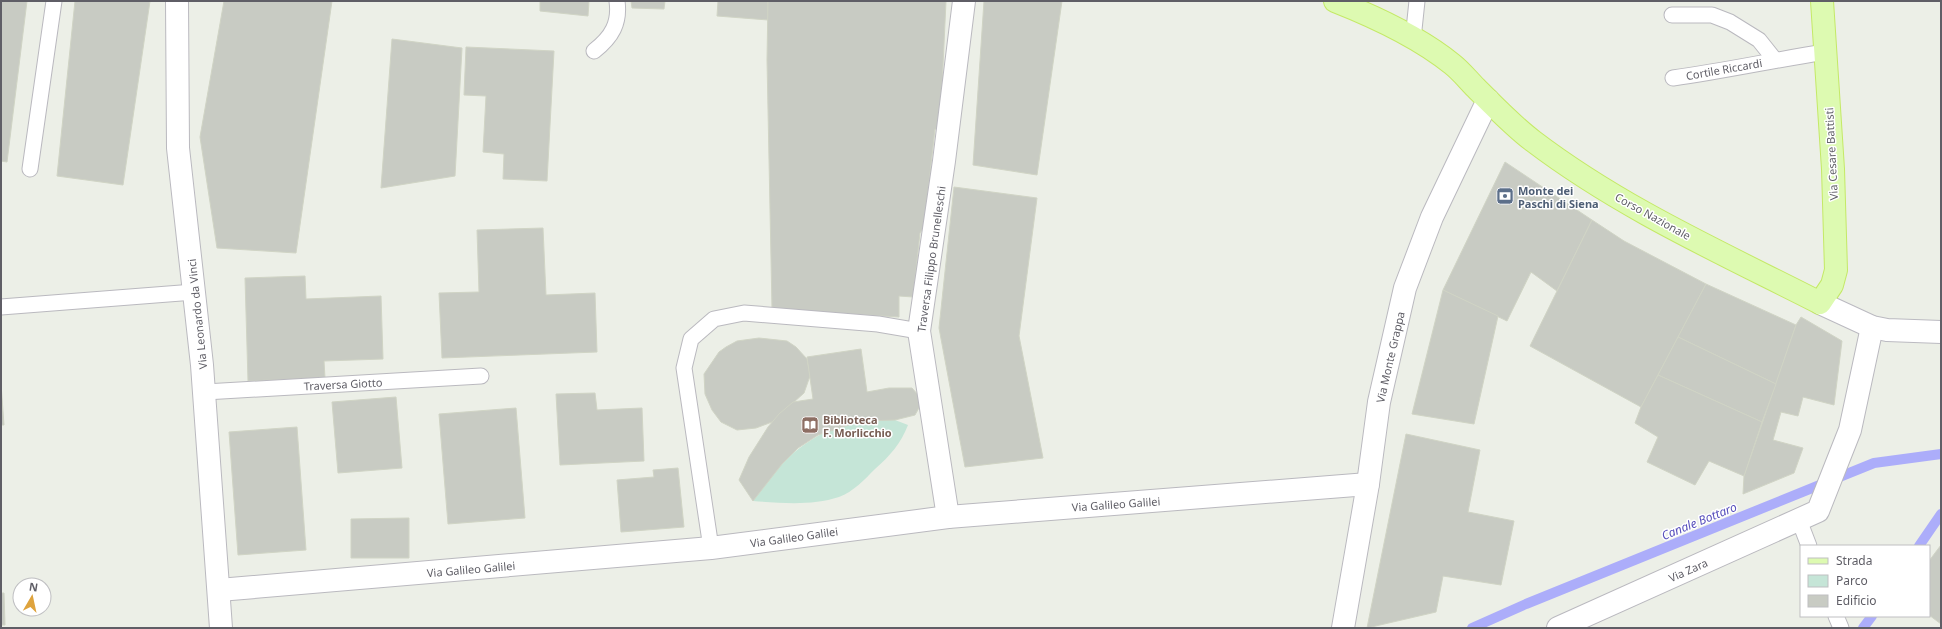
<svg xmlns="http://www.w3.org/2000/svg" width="1942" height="629" viewBox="0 0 1942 629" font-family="'Noto Sans',sans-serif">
<rect width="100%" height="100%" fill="#ecefe7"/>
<path fill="#c5e5d7" d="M895,420L908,425C901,443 890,456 875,469C865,479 853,492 839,497C812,506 781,503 753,501C777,462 814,428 861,421C872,419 884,420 895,420Z"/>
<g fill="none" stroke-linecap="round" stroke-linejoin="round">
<g stroke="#acadfa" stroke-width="10">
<path d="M1919,546L1941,514"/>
<path d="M1472,628L1526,604L1874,463L1941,454"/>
<path d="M1863,628L1872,616"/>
</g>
</g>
<g fill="#c8cbc3" stroke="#d0d4c5">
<path d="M1,1H27L7,162L1,161Z"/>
<path d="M75,1H150L123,185L57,176Z"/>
<path d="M224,1H332L296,253L217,248L200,137Z"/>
<path d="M540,1H589L588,16L540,11Z"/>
<path d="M631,1H665L664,9L632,8Z"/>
<path d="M718,1H768V20L717,16Z"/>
<path d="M768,1H946L940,130L935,129L924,227L920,233L913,297L899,296V317L772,309L767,60Z"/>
<path d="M984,1H1062L1037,175L973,165Z"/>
<path d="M392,39L462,48L455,176L381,188Z"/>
<path d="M466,47L554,51L547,181L503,179L504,154L483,152L486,96L464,95Z"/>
<path d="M1505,162L1592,220L1557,291L1531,272L1507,321L1443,290Z"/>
<path d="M954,187L1037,198L1019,336L1043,458L965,467L939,328Z"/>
<path d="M1592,220L1624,241L1706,284L1641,407L1530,346Z"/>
<path d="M543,228L546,295L595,293L597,352L442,358L439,293L479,292L477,230Z"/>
<path d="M305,276L306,299L381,296L383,359L324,361L325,378L248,381L245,278Z"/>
<path d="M1706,284L1796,325L1776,384L1678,337Z"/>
<path d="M1443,290L1498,316L1474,424L1412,414Z"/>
<path d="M1801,317L1842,341L1834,405L1803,397L1798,416L1781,412L1773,440L1803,448L1794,473L1743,494L1744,476L1796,325Z"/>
<path d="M1678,337L1776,384L1762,422L1658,375Z"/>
<path d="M759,338L787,341L796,347L807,359L810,376L804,393L772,422L756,428L737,430L721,422L712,410L705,394L704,374L719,352L726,347L737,341Z"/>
<path d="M861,349L867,392L889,388H912L919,396L920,406L915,415L895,420L861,421L818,435L798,448L782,464L753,501L739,480L749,457L768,427L779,414L793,402L813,399L807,357Z"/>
<path d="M1658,375L1762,422L1744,476L1709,461L1695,485L1647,462L1658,437L1635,423L1641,407Z"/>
<path d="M1,384L4,425H1Z"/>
<path d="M595,393L597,410L642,408L644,461L560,465L556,394Z"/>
<path d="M396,397L402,468L338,473L332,402Z"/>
<path d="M516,408L525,518L448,524L439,414Z"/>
<path d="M297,427L306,550L238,555L229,432Z"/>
<path d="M1406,434L1480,450L1468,512L1514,521L1501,585L1443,576L1436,612L1367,628Z"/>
<path d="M678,468L684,527L621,532L617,480L654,477L653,470Z"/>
<path d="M409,518V558H351V519Z"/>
<path d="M1941,545V624L1929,615V561Z"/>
<path d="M1,593H4L5,625H1Z"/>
</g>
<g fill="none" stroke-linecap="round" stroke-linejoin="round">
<defs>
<g id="lane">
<path d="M1672,15H1712L1730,22L1759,40L1775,60"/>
<path d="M1413,39L1417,1"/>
<path d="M594,51C612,37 620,23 617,1"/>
<path d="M1673,78C1724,71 1774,60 1825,52"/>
<path d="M30,169L54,1"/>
<path d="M1,307L194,292"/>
<path d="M205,392L481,376"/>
<path d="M1799,520L1809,546"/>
<path d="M711,548L684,368L691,339L714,319L744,313L878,324L919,331"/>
<path d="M1836,616L1841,628"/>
</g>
<g id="street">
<path d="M177,1L178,148L202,365L221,628"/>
<path d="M948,517L919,331L944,161L964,1"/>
<path d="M219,590L711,548L948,517L1368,484"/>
<path d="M1343,628L1368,484L1379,402L1405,288L1432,217L1488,100"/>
<path d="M1558,628L1818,511L1850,430L1872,327"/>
</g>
<path id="secondary" d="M1820,303L1872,327L1887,330L1941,332"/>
<path id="primary" d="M1335,1C1373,16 1420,38 1452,64C1461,71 1468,80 1476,88C1494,106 1513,126 1533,141C1621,208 1722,253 1820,303L1832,285L1836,270L1833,169L1822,1"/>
</defs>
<use href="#lane" stroke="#bab9bf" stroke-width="17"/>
<use href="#street" stroke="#bab9bf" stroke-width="24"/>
<use href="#secondary" stroke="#bbbac1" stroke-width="24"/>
<use href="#primary" stroke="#c4e966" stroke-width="24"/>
<use href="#lane" stroke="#fff" stroke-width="15"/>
<use href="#street" stroke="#fff" stroke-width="22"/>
<use href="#secondary" stroke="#fff" stroke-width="22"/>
<use href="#primary" stroke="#ddfab1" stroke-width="22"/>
</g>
<defs>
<symbol id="bank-square" viewBox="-11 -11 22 22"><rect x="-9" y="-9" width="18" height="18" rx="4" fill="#5c6f8a" stroke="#fff"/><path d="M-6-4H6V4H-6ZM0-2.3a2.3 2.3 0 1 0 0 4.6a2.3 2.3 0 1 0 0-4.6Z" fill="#fff"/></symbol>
<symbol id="library-square" viewBox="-11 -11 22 22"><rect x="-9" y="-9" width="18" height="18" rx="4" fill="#8d6e63" stroke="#fff"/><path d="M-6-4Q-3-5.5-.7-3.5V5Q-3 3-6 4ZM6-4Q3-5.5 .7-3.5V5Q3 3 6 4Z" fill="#fff"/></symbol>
</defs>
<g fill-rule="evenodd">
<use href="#bank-square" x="1495" y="186" width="20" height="20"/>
<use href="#library-square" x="800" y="415" width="20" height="20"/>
</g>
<g text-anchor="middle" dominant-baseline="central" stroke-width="3" stroke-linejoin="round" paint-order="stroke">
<g font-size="11" fill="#5f5e66" stroke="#fff">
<text transform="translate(1724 69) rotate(-10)">Cortile Riccardi</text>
<text transform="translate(1831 154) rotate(-93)">Via Cesare Battisti</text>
<text transform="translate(1653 216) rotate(29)">Corso Nazionale</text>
<text transform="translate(931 259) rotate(-82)">Traversa Filippo Brunelleschi</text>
<text transform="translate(197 314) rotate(-96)">Via Leonardo da Vinci</text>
<text transform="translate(1390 357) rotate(-77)">Via Monte Grappa</text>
<text transform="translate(343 384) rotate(-3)">Traversa Giotto</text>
<text transform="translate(1116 504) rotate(-4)">Via Galileo Galilei</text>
<text transform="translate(794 537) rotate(-8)">Via Galileo Galilei</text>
<text transform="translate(471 569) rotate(-5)">Via Galileo Galilei</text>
<text transform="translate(1688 570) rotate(-24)">Via Zara</text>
</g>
<g font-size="11" font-weight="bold" fill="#4e5e75" stroke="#fff" text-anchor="start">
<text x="1518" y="190">Monte dei<tspan x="1518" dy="13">Paschi di Siena</tspan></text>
</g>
<g font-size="11" font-weight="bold" fill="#785e54" stroke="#fff" text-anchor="start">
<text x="823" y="419">Biblioteca<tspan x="823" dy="13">F. Morlicchio</tspan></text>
</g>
<g font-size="12" font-style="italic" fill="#574fbc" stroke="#fff">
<text transform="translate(1699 521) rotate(-22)">Canale Bottaro</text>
</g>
</g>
<rect width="1942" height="629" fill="none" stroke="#5f5e66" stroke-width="4"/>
<rect x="1800" y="545" width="130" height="72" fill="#ffffff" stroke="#bfbfc2"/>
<rect x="1808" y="558" width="20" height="6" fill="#ddfab1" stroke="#bfbfc2"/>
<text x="1836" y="565" font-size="12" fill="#5f5e66">Strada</text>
<rect x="1808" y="575" width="20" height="12" fill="#c5e5d7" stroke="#bfbfc2"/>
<text x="1836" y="585" font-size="12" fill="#5f5e66">Parco</text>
<rect x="1808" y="595" width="20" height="12" fill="#c8cbc3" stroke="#bfbfc2"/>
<text x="1836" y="605" font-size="12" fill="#5f5e66">Edificio</text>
<g transform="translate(32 597) rotate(9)"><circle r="19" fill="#ffffff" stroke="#bfbfc2"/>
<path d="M0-3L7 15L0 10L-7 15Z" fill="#dea33d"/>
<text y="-6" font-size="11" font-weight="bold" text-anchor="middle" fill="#5f5e66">N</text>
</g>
</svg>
